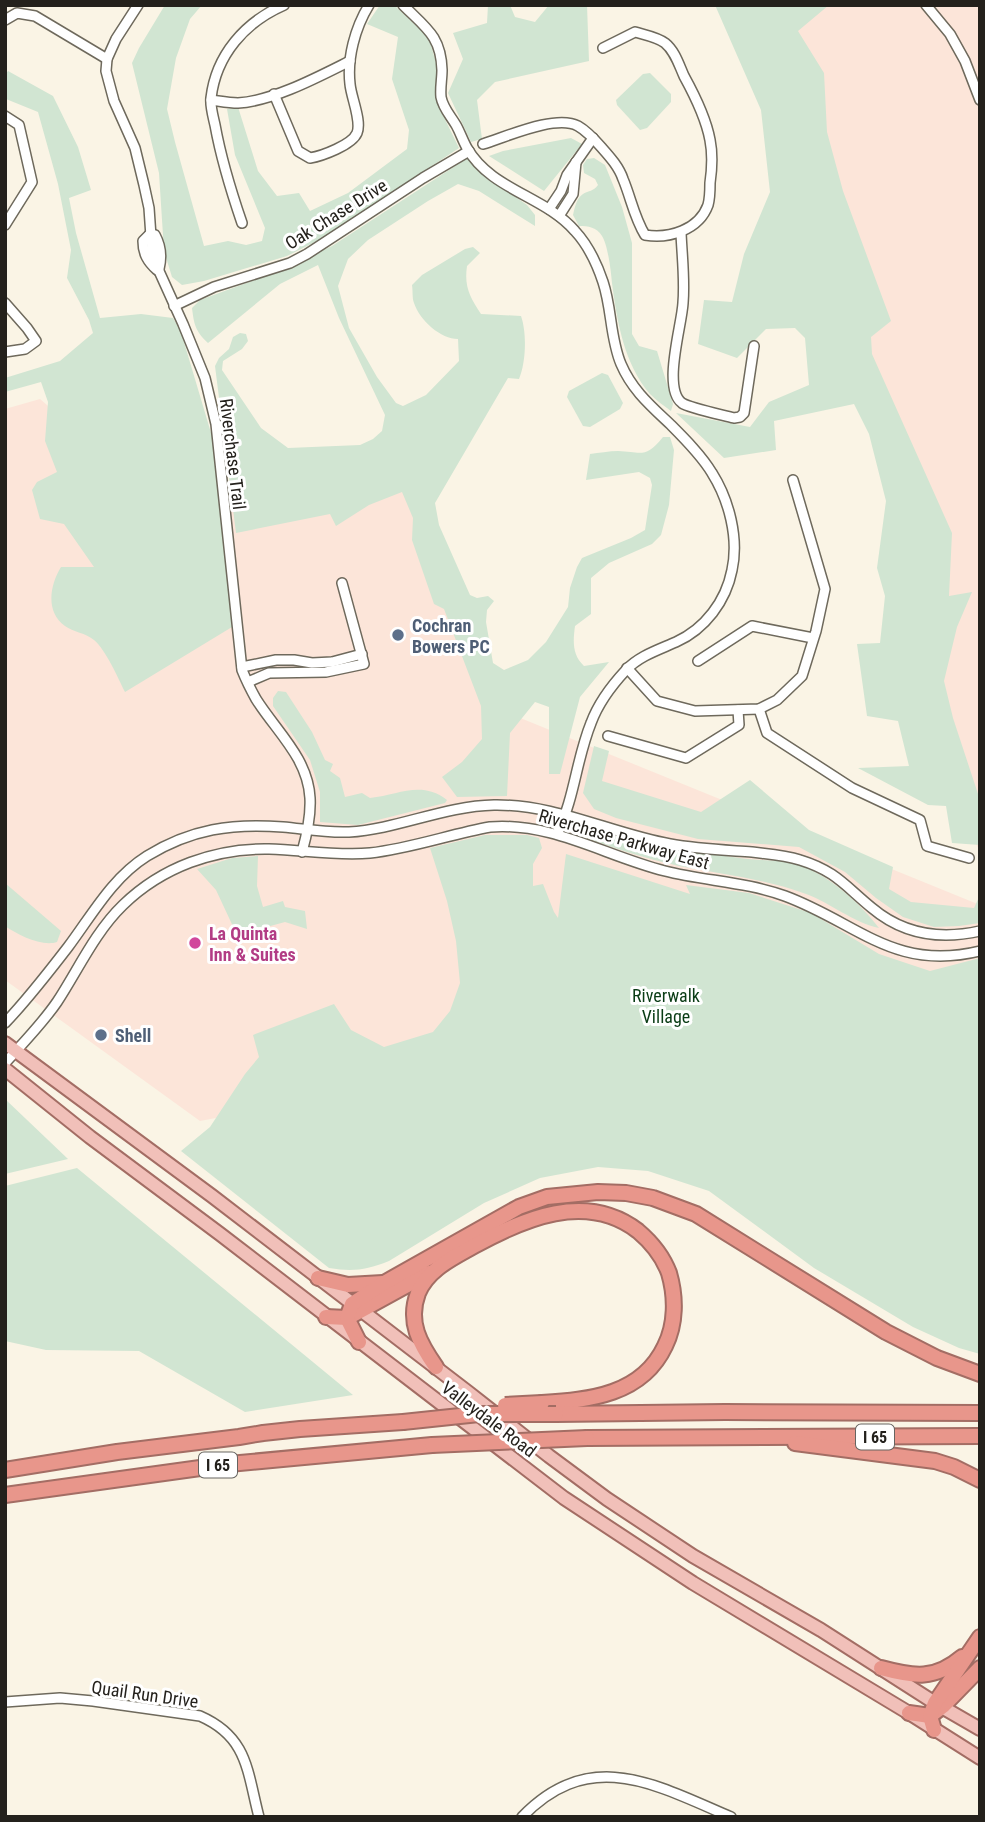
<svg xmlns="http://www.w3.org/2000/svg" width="985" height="1822" viewBox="0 0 985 1822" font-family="'Roboto Condensed',sans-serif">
<rect width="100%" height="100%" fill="#faf4e5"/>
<g fill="#fce5d9">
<path d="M748,5H980V851L884,685L917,579Z"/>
<path d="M40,399L164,506L403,487L491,706L980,905V1217L527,1058L200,1121L5,980V409Z"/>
</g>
<g fill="#d1e5d2">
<path d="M165,5H202L190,19L176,58L167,109L175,142L204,246L228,241L246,245L262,241L265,228L235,155L227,109L238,107L258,171L277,196L299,193L310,211L348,193L407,149L409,130L392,79L398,37L367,24L380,5H394L429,38L436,63L438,105L459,148L325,237L287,256L204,281L182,285L172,277L164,251L159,173L132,63L139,48Z"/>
<path d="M488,5H510L515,17L535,22L549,5H587L589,61L495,82L477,100L482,139L471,142L448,93L463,59L453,33L487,23Z"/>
<path d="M715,5H829L798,31L824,73L827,132L843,191L891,321L871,337L872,354L952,533L949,596L972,592L957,627L944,681L953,718L980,800V845L952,843L946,806L928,805L858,768L909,766L898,721L867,716L857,644L880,643L885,596L877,568L886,501L869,434L854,404L774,421L776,450L724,458L676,413L750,427L769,402L809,385L805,338L795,328L766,329L737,358L698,344L704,300L732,302L744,254L770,192L761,110Z"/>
<path d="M8,71L53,96L78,147L91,190L69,198L76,233L100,318L141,314L173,318L181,332L214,443L232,627L125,692C118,678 106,650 94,640C86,633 73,632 65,626C45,612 50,585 61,567H94L64,524L40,519L32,490L37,482L57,472L45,441L48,402L41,382L5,392V378L60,361L93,333L89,320L67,278L71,250L58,184L38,112L6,99L5,75Z"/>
<path d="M650,73L671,94V102L647,128L640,130L617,105L616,100L643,74Z"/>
<path d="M571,138L582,144L544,191L489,156L503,151Z"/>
<path d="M469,157L484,175L527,205L535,215V226L479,191L458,184L428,201L368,240L348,259L338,286L349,328L377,377L396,403L403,406L426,395L459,361L458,339C441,339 420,321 414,303C412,298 413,291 412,285L422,275L465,249L473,247L480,253L467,266C464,287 470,297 481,314L521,316C527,333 526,363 519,379L508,378L435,503L439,525L470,595L477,598L488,596L494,601L487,610L486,622L493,663L504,670L528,660L546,642L568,607L570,588L577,567L582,558L631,538L645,530L652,485L650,478L639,472L586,480L590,454C599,453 609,451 618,451C642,452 645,459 663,437H670L674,450L669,505L661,535L652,544L609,563L591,578V614L575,626C573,641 572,655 584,666L609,662L580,697L560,774H549V707L535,702L510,733L507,796L457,797L442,777L462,762L482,739L481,706L444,609L434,604L412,540L413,518L402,492L369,505L336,526L330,514L236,533L215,366L219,358L229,349L233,337L240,333L246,334L248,341L242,349L223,361L222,370L261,428L288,448L360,445L373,439L382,431L385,415L339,318L318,265L280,284L208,343C195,331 194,324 192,308L200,300L274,273L332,246Z"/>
<path d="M594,158L605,165L622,207L632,243V334L639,346L657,351L673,404L671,411C664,406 656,400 650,394C624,364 617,321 612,283C611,272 608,245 602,236C597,227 588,226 579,226L573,215C575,207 576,199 583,194C589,190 593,192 598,185L595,179L584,173L583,165L587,159Z"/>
<path d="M602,373L608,375L623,403L620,409L590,427L583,426L567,397L569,391Z"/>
<path d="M278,691L286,692L312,732L325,760L333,764L330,771L340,778L345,797L362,793L370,798C399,795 421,780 447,800L445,803L358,825L320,822V792L310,760L273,706V698Z"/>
<path d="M594,746L609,751L602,781L701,812L750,780L809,830L893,867L889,889L911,902L974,908L980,895V923L959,926L934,927L903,917L876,898L845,872L799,847L698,839L616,818L594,809L583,793Z"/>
<path d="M581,826C632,844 687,851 740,858C757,861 784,859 799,865C829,875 860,903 879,928C852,922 831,903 806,894C765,879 721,874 679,866C647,859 606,846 576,834L574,828Z"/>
<path d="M485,835H527L539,838L542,848L533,864V886L543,884L554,912L558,918L566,854L690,894L686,885L749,893L811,913L879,954L930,971L980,958V1354L959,1348L913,1327L814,1268L709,1191L648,1171L598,1167L540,1178L484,1203L389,1261C366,1270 353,1272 329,1268L181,1151L210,1127L245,1074L259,1057L253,1035L334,1004L351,1030L384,1047L433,1032L450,1011L460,983L456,941L447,901L430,848Z"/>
<path d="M258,856L257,886L263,907L283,901L285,907L305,911L307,929L285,922L237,935L216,890L197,869L232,858Z"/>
<path d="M5,883L61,931L57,942C42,947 18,935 5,926Z"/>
<path d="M5,1099L68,1159L5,1174Z"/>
<path d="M77,1168L353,1395L245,1412L139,1351L46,1350L5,1341V1186Z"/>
</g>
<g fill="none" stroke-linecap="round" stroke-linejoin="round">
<defs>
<g id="minor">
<path d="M138,5L116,39L107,59L106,71L114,101L135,148L144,185L149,208L152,251L159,271L183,324L205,378L216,424L242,670C246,680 251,690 256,699C276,731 308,758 310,798C311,816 307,834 302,852"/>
<path d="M403,5C426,28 441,36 442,70C442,79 440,88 441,97C443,108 450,115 456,125C460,132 463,141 467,148C491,190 545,196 575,231C588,245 597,264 603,282C612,309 610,338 621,364C632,390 651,406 671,425C685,439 702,456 712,473C729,500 739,538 732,570C726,601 705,629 676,642C658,650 639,656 626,670C612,685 598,704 591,723C576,760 575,797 557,834"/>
<path d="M926,5L950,34L965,61L980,100"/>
<path d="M5,20L17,13L35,16L107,59"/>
<path d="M274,94L298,151L310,158C322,156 352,145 357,133C362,121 351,97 350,84C347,58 355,28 369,5"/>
<path d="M211,100C219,101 229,103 238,103C273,101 318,77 350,61"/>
<path d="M5,116L19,125L32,182L5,225"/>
<path d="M483,144C506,137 556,114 578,126C587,131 595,140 602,148C610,157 619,167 623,179C631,198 634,217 645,235C669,239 699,230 708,205C710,198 710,190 710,183C712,169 713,155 710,140C706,118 695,96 684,76C679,65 675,51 665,43C657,37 645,35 635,32L603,48"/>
<path d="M549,209L561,191L567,175L593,138"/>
<path d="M559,216L573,194L576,162"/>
<path d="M242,223C231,191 221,158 215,125C213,116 210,106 211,98C216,55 245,22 284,5"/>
<path d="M681,233C682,256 685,280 683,303C682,325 662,388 682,403C689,408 723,415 734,418L740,417L744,413L754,346"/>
<path d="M150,234L143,241C143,254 148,262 157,270"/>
<path d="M150,234L155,235C161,246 162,257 159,269"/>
<path d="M5,303L27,328L36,341L25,349L5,352"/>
<path d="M174,306L214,287L290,263L307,254L423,178L469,151"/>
<path d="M698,661L752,626L813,638"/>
<path d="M242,667L276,660H294L312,663L332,662L362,654"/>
<path d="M627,668L657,701L695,711L759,709L777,700L802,676L816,631L825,589L793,480"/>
<path d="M248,682L269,673L326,672L364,664L342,583"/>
<path d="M759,709L767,733L852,788L920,820L927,846L969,858"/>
<path d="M608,736L686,758L739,725L738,710"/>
<path d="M5,1023C28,999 48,973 68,947C92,915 112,878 147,856C191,829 232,823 283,827C305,829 326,833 349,832C398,829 444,806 494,805C556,804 610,833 670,844C697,849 724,850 752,852C768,854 785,855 800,860C836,871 845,886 872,908C904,935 940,940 980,931"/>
<path d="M5,1063C23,1043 42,1024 57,1002C78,970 95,932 123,905C162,867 215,848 269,849C303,850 336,856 370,853C409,849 451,834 490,827C553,822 605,856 665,871C704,881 747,882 785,896C858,923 894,972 980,951"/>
<path d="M5,1702L60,1698L93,1701L200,1716C248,1737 247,1771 259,1817"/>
<path d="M522,1817C590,1746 656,1785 731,1817"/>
</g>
<g id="major">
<path d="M5,1043L212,1196L469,1393L549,1456L607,1499L693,1556L821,1630L935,1703L980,1729"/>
<path d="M5,1069L90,1137L220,1234L564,1498L693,1583L909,1713L980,1758"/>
</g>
<g id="highway">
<path d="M318,1278L348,1285L383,1283"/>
<path d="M326,1317L347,1318L429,1273"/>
<path d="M359,1342L347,1318L352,1304L384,1283L519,1207L547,1197L598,1192L626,1193L653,1198L696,1214L886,1332L937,1358L980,1374"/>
<path d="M436,1367C420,1344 407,1322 418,1293C428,1269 453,1258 474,1246C523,1219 586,1191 638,1231C651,1242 663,1257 669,1273C676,1297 676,1324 665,1346C642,1395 590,1400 542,1403"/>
<path d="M556,1414L725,1412L980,1413"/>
<path d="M587,1438L980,1436"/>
<path d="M795,1443L935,1461L954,1467L980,1480"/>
<path d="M5,1470L117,1452L239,1437L263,1433L300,1429L403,1422"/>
<path d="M5,1495L229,1464L432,1445"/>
<path d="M881,1668C914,1677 935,1680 962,1657"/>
<path d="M909,1713L930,1716L943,1706L980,1668"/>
<path d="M934,1730L930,1716L935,1703L980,1637"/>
</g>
</defs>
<use href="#minor" stroke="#6e695c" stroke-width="12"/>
<use href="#major" stroke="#a36d64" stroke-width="16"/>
<use href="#highway" stroke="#a36d64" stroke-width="18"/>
<use href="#minor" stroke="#fff" stroke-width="9"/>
<use href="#major" stroke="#f1c0b9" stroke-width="12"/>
<use href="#highway" stroke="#e8968b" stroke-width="14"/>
<defs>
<g id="highway-bridge">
<path d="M505,1405L542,1403"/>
<path d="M403,1422L479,1414H556"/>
<path d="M432,1445L587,1438"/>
</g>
</defs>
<use href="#highway-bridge" stroke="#a36d64" stroke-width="18" stroke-linecap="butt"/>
<use href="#highway-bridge" stroke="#e8968b" stroke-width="14"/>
</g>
<g fill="#5c6f8a" stroke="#fff" stroke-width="2.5">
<circle cx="398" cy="635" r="7"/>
<circle cx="101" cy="1035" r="7"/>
</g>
<circle fill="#d1479c" stroke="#fff" stroke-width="2.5" cx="195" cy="943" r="7"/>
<g text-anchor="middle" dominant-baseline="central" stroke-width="6" stroke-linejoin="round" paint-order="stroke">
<g fill="#fff" stroke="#666460" stroke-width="2">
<rect x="856" y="1424.5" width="38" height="25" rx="5"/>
<rect x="199" y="1452.5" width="38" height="25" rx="5"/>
</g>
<g font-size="16" font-weight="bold" fill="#24211c">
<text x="875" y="1437">I 65</text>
<text x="218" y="1465">I 65</text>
</g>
<g font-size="18" fill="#24211c" stroke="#fff">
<text transform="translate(336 214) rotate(-32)">Oak Chase Drive</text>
<text transform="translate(233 454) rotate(83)">Riverchase Trail</text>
<text transform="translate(624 839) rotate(16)">Riverchase Parkway East</text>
<text transform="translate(489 1419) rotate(37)">Valleydale Road</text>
<text transform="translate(145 1694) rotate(8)">Quail Run Drive</text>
</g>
<g font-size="18" font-weight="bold" fill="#4e5e75" stroke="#fff" text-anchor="start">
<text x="412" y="625">Cochran<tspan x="412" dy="21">Bowers PC</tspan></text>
<text x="115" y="1035">Shell</text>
</g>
<g font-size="18" font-weight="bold" fill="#b23c85" stroke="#fff" text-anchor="start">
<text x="209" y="933">La Quinta<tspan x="209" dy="21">Inn &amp; Suites</tspan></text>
</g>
<g font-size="18" fill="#0a3c15" stroke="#fff">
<text x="666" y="995">Riverwalk<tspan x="666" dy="21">Village</tspan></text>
</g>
</g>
<rect width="985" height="1822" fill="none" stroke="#24211c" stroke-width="14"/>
</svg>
